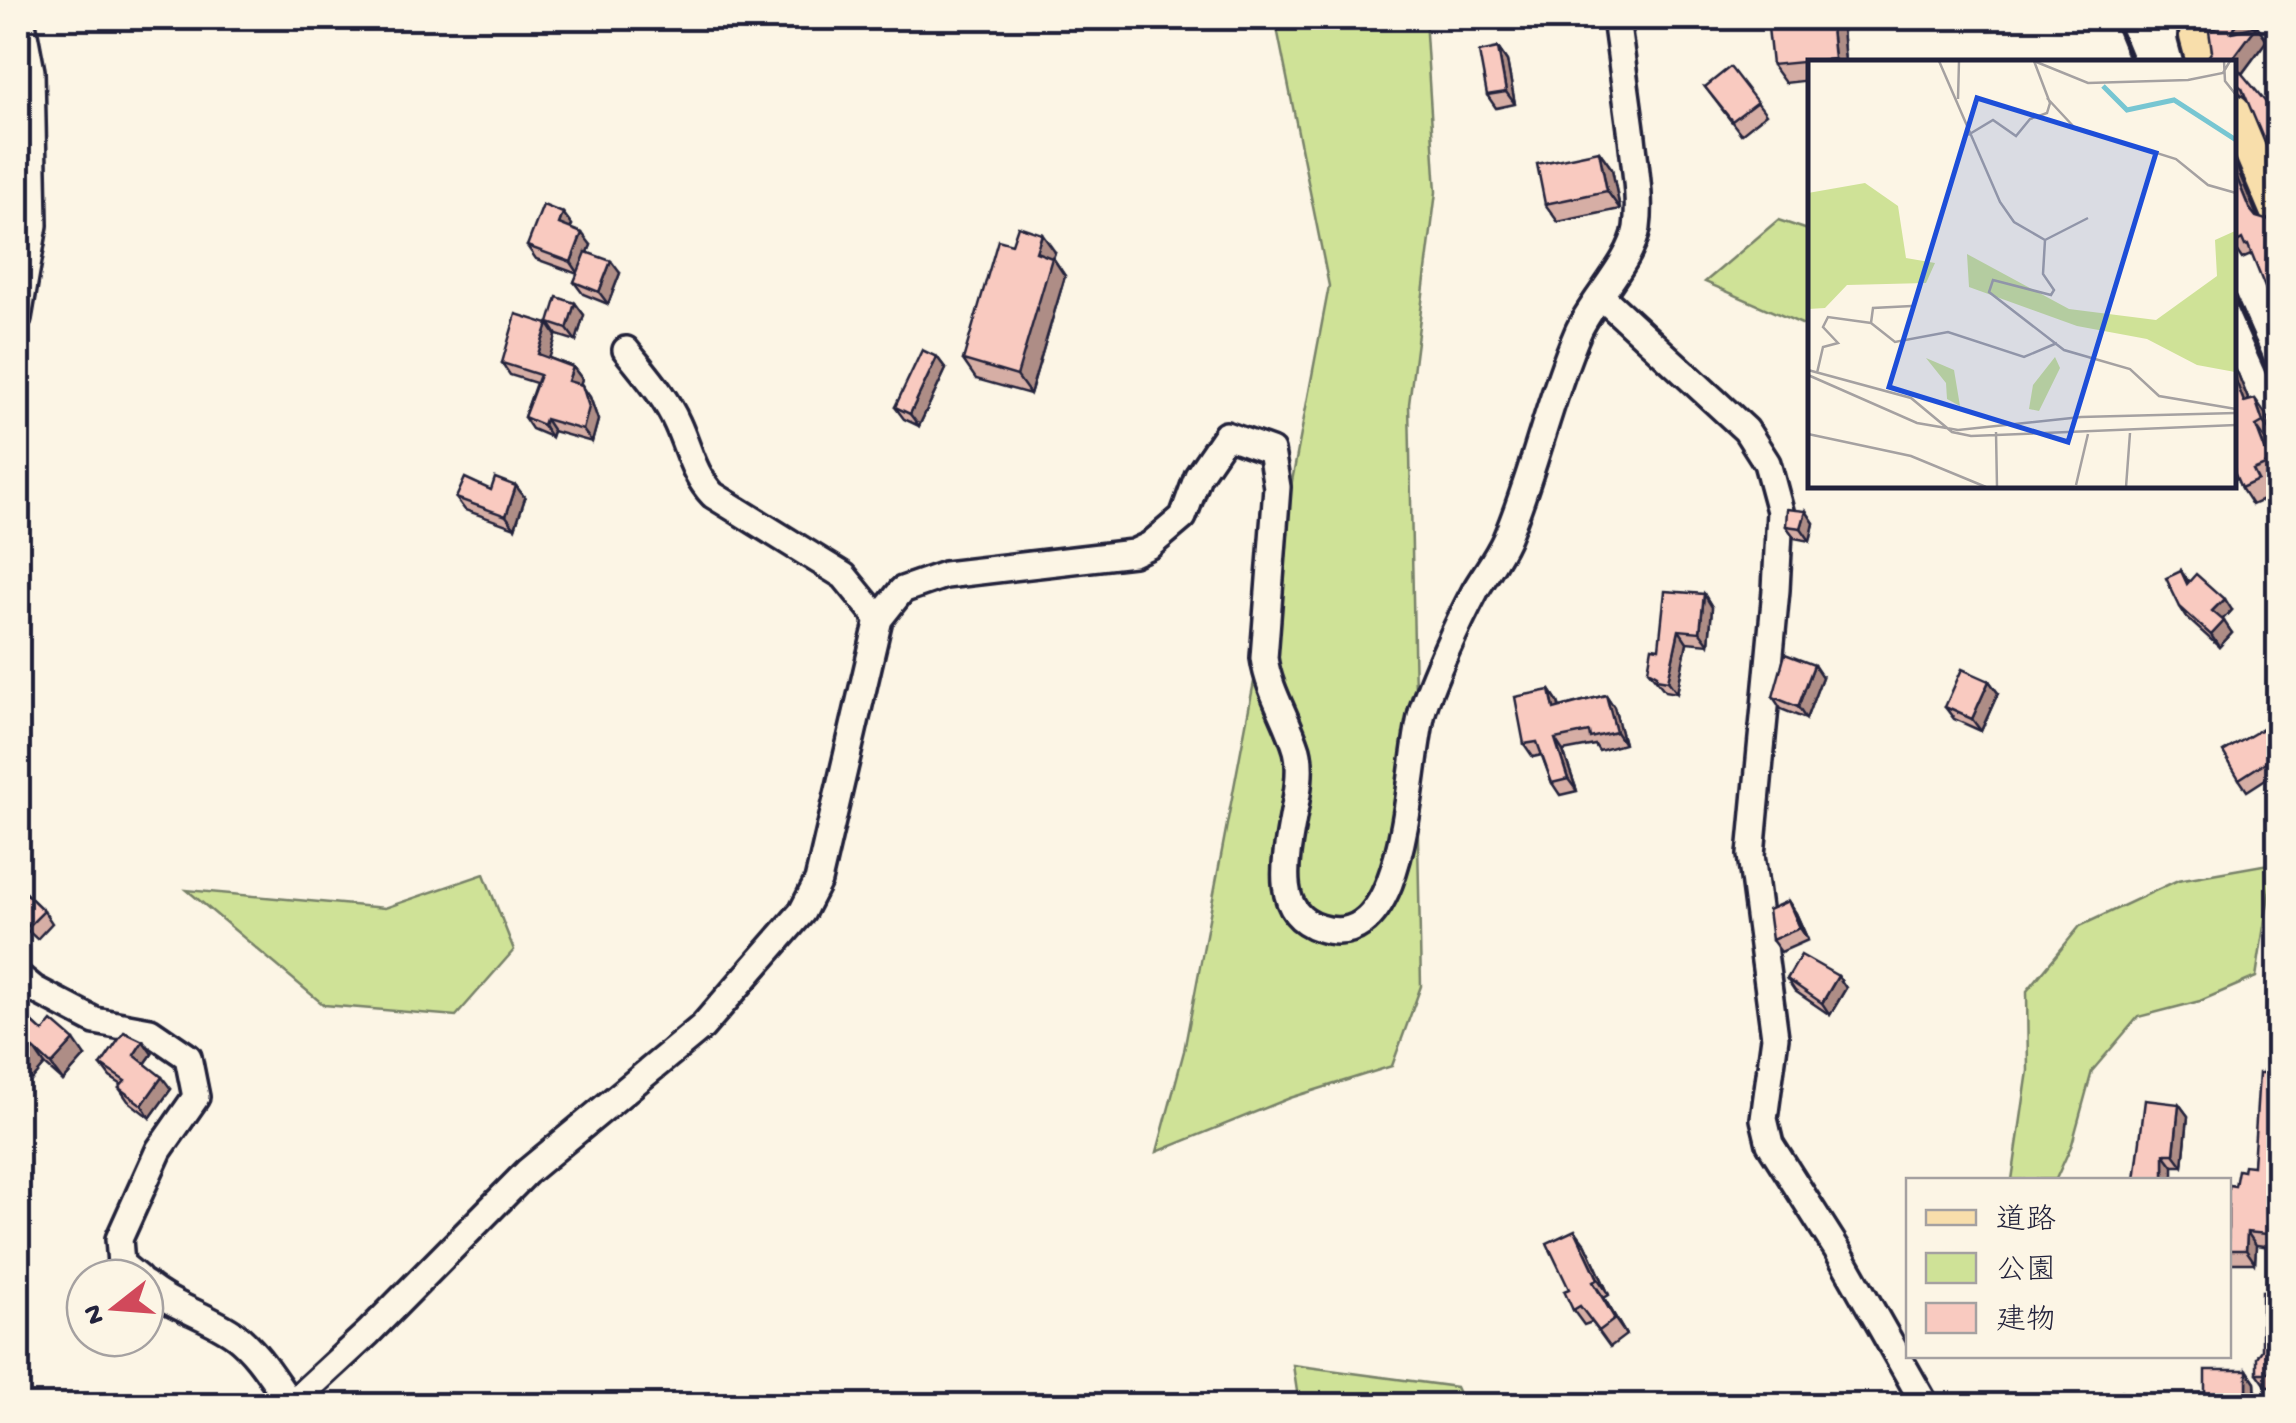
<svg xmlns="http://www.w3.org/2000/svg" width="2296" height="1423" viewBox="0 0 2296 1423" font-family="'Gochi Hand','Klee One',sans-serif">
<rect width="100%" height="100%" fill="#fcf5e5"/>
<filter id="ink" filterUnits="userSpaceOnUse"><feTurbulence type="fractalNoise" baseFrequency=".01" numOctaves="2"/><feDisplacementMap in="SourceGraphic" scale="20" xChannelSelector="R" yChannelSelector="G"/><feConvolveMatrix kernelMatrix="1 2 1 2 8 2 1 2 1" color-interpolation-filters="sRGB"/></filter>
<g filter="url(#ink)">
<g fill="#cfe297" stroke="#788269" stroke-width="2.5">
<path d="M1275,18H1425L1436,192L1409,404L1421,986L1392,1066L1290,1098L1157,1152L1184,1051L1329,286Z"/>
<path d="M1778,220L1811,231V328L1705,282Z"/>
<path d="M2274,863L2256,977L2200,1001L2138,1017L2092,1071L2072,1144L2056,1179L2012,1180L2028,1071L2027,991L2080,926L2178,880Z"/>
<path d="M484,874L514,950L456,1016L324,1005L187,890L385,908Z"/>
<path d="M1293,1365L1456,1387L1464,1405H1299Z"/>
</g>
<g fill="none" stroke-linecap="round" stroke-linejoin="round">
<defs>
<g id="minor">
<path d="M1602,297L1746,430L1767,463L1780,511L1776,590L1751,855L1775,1037L1764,1119L1770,1144L1838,1251L1926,1406"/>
<path d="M18,318L34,225L31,71L21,18"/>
<path d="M626,350C644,373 665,396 677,423C689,449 693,474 713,495L844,576L879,619"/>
<path d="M18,976L34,989L95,1021L150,1031L188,1057L196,1097L159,1150L119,1239L121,1264L138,1278"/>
<path d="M145,1284C172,1307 207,1315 235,1335C258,1352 274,1381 291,1404"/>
<path d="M289,1406L368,1333L527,1172L702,1027L802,912L818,881L879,619L902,590L945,575L1133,553L1150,545L1183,517L1198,476L1226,435L1271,451L1277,487L1264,658C1269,692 1287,717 1297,750C1311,802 1250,906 1320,928C1411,957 1407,761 1423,709C1433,677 1459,621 1475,591C1485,574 1498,557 1506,539C1534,473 1549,399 1578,332C1591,302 1632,261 1637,228C1641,198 1635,167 1632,137C1627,97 1621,57 1616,18"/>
</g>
<g id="major">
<path d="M2199,18L2196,36L2203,62"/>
<path d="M2234,111L2278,215"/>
</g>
</defs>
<use href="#minor" stroke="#22223b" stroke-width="32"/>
<use href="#major" stroke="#22223b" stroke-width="40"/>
<use href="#minor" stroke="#fcf5e5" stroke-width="25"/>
<use href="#major" stroke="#f8deab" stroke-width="32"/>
<g stroke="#22223b" stroke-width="6">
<path d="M2114,18L2132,62"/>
<path d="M2234,297L2278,396"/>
</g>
</g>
<g fill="#d6aea5" stroke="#22223b" stroke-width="2.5">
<path d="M2141,18H2179L2177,31L2148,28Z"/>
<path d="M2206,18H2257L2252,27L2257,26L2267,40L2242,74L2246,98L2237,91L2234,92V62L2212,51V29L2206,20Z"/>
<path d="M1842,29L1845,62H1811V80L1785,83L1772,65Z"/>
<path d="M1498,48L1507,61L1515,104L1496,108L1487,95Z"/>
<path d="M1705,87L1757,102L1766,114L1741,134Z"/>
<path d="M1599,151L1612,169L1620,209L1558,222L1545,204Z"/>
<path d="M2234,161L2251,255L2242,259L2234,247Z"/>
<path d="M563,213L572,225L570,228L591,245L588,252L620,273L608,304L583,294L574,282L578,274L536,259L527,246Z"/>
<path d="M1012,244L1055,252L1053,258L1065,276L1030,394L976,379L963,360Z"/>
<path d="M575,303L584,315L576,341L557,335L549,323Z"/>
<path d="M548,324L556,336L549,358L573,367L582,379L580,384L590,397L598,420L592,442L553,431L551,437L532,429L524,417L536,383L510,375L502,363Z"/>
<path d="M937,357L946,369L919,426L904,419L895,407Z"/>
<path d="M2234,368L2238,374L2249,401L2255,399L2267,416L2275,438L2268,443L2278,471V481L2265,487L2270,497L2252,505L2241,488L2234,472Z"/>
<path d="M516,486L525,498L515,528L465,510L456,498Z"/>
<path d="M1806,511L1814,523L1810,541L1795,538L1786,526Z"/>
<path d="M2181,571L2189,582L2231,610L2222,620L2232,633L2219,647L2187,618L2180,607Z"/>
<path d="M1704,594L1712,607L1709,644L1687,642L1677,693L1665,691L1648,670L1659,648Z"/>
<path d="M1822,677L1806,719L1781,709L1773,697Z"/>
<path d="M1989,681L1998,693L1981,731L1954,719L1945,707Z"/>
<path d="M1550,690L1558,702L1560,707L1606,695L1614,707L1624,744L1599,751L1595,745L1563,751L1577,791L1560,795L1552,783L1542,755L1533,757L1524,744Z"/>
<path d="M2267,726L2278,743V771L2247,791L2239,779Z"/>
<path d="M18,886L44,911L52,923L37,939L18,922Z"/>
<path d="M1788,901L1796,913L1808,940L1781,952L1772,940Z"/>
<path d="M1838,976L1846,988L1830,1015L1795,991L1787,979Z"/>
<path d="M18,1009L43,1032L85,1056L63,1081L45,1065L32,1080L18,1067Z"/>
<path d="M2278,1024V1248L2256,1245L2255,1263H2228V1185L2235,1186L2243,1171L2253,1166L2263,1073Z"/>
<path d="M152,1054L145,1064L171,1089L150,1118L128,1101L119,1088L122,1085L110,1077L101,1065Z"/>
<path d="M2179,1104L2188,1116L2183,1166H2173L2135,1180Z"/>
<path d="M1586,1245L1609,1295L1604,1298L1626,1335L1610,1347L1592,1322L1584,1325L1573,1310L1569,1289Z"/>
<path d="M2278,1290V1387H2267L2257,1373Z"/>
<path d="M2247,1370L2255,1382L2256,1406H2209L2205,1400Z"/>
</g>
<g fill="#ae8d86" stroke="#22223b" stroke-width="2.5">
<path d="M1830,18H1834L1842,29L1845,62H1837L1834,59Z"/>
<path d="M2167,18H2179L2177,31Z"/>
<path d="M2239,18H2257L2244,42L2257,26L2267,40L2241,75L2231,61L2232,32Z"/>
<path d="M1498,48L1507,61L1515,104L1506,92Z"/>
<path d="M1599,151L1612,169L1620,209L1607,191Z"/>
<path d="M2234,161L2260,223L2249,208L2234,171Z"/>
<path d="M563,213L572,225L567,236L559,224Z"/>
<path d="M582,233L591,245L579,274L571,262Z"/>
<path d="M1042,234L1055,252L1053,258L1065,276L1030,394L1017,376L1036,252Z"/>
<path d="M611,261L620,273L608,304L599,292Z"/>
<path d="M575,303L584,315L576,341L567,329Z"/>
<path d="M548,324L556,336L547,366L538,354Z"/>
<path d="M937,357L946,369L919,426L910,414Z"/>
<path d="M573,367L582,379L577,393L568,381Z"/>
<path d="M2234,368L2238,374L2256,419L2244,402L2234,376Z"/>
<path d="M582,385L590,397L598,420L592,442L583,430Z"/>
<path d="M2255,399L2267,416L2275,438L2263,422Z"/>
<path d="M545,419L553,431L551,437L543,425Z"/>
<path d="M2256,426L2268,443L2278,471V474L2270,463Z"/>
<path d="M516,486L525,498L515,528L506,516Z"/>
<path d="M1806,511L1814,523L1810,541L1801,528Z"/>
<path d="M1704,594L1712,607L1709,644L1700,632Z"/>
<path d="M2224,599L2231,610L2220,622L2212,611Z"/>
<path d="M2224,621L2232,633L2219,647L2211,635Z"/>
<path d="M1679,630L1687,642L1677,693L1668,681Z"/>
<path d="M1814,665L1822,677L1806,719L1798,707Z"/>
<path d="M1989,681L1998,693L1981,731L1972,719Z"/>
<path d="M1550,690L1558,702L1562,721L1554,709Z"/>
<path d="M1606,695L1614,707L1624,744L1616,732Z"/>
<path d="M1555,739L1563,751L1577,791L1568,779Z"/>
<path d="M1788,901L1796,913L1808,940L1800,928Z"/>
<path d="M1838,976L1846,988L1830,1015L1822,1003Z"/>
<path d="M74,1040L85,1056L63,1081L51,1065Z"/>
<path d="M143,1041L152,1054L142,1068L134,1055Z"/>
<path d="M34,1049L45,1065L32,1080L20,1064Z"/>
<path d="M162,1077L171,1089L150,1118L142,1105Z"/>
<path d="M2179,1104L2188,1116L2183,1166L2174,1154Z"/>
<path d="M2164,1154L2173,1166V1180H2164Z"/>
<path d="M1575,1230L1586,1245L1609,1295L1598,1279Z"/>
<path d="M2247,1232L2256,1245L2255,1263L2246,1250Z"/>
<path d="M1593,1282L1604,1298L1626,1335L1615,1319Z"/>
<path d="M2247,1370L2255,1382L2256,1406H2251L2247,1400Z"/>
</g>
<g fill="#f9cac0" stroke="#22223b" stroke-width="2.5">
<path d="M1767,18H1830L1834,59L1772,65Z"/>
<path d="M2206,18H2239L2232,32L2257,26L2231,61L2232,62H2205L2212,51L2209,31L2226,23L2206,20Z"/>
<path d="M2278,23V63L2268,26Z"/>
<path d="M1498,48L1506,92L1487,95L1479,52Z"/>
<path d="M2234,64L2278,117V174L2242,88L2234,82Z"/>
<path d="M1730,67L1757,102L1732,121L1705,87Z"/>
<path d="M1599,151L1607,191L1545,204L1537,164Z"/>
<path d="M2234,171L2249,208L2256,217L2266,220L2278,215V320L2248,245L2245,246L2242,239L2234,244Z"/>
<path d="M543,205L563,213L559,224L582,233L571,262L527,246Z"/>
<path d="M1018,226L1042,234L1036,252L1052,258L1017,376L963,360L998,240L1012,244Z"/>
<path d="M586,252L611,261L599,292L574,282Z"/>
<path d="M557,297L575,303L567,329L549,323Z"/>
<path d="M516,314L548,324L538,354L573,367L568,381L582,385L589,407L583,430L545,419L543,425L524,417L540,375L502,363Z"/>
<path d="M922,350L937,357L910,414L895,407Z"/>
<path d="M2234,376L2244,402L2255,399L2263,422L2256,426L2270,463L2253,470L2258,480L2241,488L2234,472Z"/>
<path d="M465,478L491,490L495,478L516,486L506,516L456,498Z"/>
<path d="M1787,509L1806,511L1801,528L1786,526Z"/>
<path d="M2181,571L2187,584L2196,574L2224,599L2212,611L2224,621L2211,635L2180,607L2166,578Z"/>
<path d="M1665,591L1704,594L1700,632L1679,630L1668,681L1656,679L1657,675L1648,670L1652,647L1659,648Z"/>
<path d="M1785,654L1814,665L1798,707L1773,697Z"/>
<path d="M1962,669L1989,681L1972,719L1945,707Z"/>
<path d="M1550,690L1554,709L1606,695L1616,732L1590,738L1589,732L1555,739L1568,779L1552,783L1537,742L1524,744L1515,697Z"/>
<path d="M2267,726L2278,745V754L2239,779L2223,752Z"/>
<path d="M18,886L44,911L29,926L18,917Z"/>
<path d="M1788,901L1800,928L1772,940L1768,910Z"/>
<path d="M1801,955L1838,976L1822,1003L1787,979Z"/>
<path d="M18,1009L43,1032L52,1021L74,1040L51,1065L34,1049L20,1064L18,1061Z"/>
<path d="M2278,1024V1175L2275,1198L2278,1199V1235L2247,1232L2246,1250H2228V1185L2235,1186L2238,1170L2243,1171L2244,1165L2253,1166L2259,1073H2263Z"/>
<path d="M124,1032L143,1041L134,1055L162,1077L142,1105L119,1088L125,1081L101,1065Z"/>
<path d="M2145,1100L2179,1104L2174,1154H2164V1180H2135Z"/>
<path d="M1575,1230L1598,1279L1593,1282L1615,1319L1599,1331L1580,1306L1573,1310L1564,1291L1569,1289L1547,1243Z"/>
<path d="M2278,1290V1373H2257V1357L2262,1350V1291Z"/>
<rect x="2205" y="1370" width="42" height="30"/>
<path d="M2122,1392L2147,1403L2146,1406H2116Z"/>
</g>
</g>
<g transform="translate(1808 60)">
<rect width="428" height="428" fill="#fcf5e5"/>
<path d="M57,123L90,146L98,198L127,203L118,223L39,225L17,248L0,249V133ZM427,171V312L389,305L339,279L269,266L161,227L159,194L261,249L348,260L409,216L407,180ZM247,297L252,308L231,351L221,349L225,325ZM118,298L146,310L152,346L139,339L138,323Z" fill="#cfe297"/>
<path fill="none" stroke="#77c6d2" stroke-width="5" d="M295,26L319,50L366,40L428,80"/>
<path fill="none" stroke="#a5a1a1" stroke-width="2.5" d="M131,1L192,142L206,162L237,180M226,1L280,23L380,20L415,13L422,1M416,1L417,21L428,35M239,38L266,67L368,99L400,125L428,133M150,39L151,1M160,75L185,60L208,76L222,59L239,53L242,43L226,1M237,180L235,214L246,230L243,235L185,220L181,232L256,290L322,309L351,336L428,349M237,180L280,158M63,263L65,248L104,246M0,310L103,338L144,372L163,376L428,365M9,313L15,287L30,283L15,267L20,257L63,263L87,282L140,272L216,297L249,283M0,315L109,363L150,370L273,357L428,353M188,372L189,427M0,374L103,396L178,427M268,425L280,374M318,427L322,373"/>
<path fill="#1d4ed8" fill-opacity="0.15" stroke="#1d4ed8" stroke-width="5" d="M169,38L348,93L260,382L81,327Z"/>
<rect width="428" height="428" fill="none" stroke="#22223b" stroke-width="5"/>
</g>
<rect width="2296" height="1423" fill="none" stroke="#fcf5e5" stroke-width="60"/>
<rect x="30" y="30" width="2236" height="1363" fill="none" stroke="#22223b" stroke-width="4" filter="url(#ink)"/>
<rect x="1906" y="1178" width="325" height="180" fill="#fcf5e5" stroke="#a5a1a1" stroke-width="2.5"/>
<rect x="1926" y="1210" width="50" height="15" fill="#f8deab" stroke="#a5a1a1" stroke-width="2.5"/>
<text x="1996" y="1228" font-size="30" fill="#22223b">道路</text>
<rect x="1926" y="1253" width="50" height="30" fill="#cfe297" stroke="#a5a1a1" stroke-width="2.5"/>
<text x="1996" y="1278" font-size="30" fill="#22223b">公園</text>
<rect x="1926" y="1303" width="50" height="30" fill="#f9cac0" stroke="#a5a1a1" stroke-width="2.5"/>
<text x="1996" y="1328" font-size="30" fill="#22223b">建物</text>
<g transform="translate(115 1308) rotate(253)"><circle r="48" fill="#fcf5e5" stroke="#a5a1a1" stroke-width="2.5"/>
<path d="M0-8L18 38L0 25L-18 38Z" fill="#d1495b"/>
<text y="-15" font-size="28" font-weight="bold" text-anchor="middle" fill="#22223b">N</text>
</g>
</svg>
